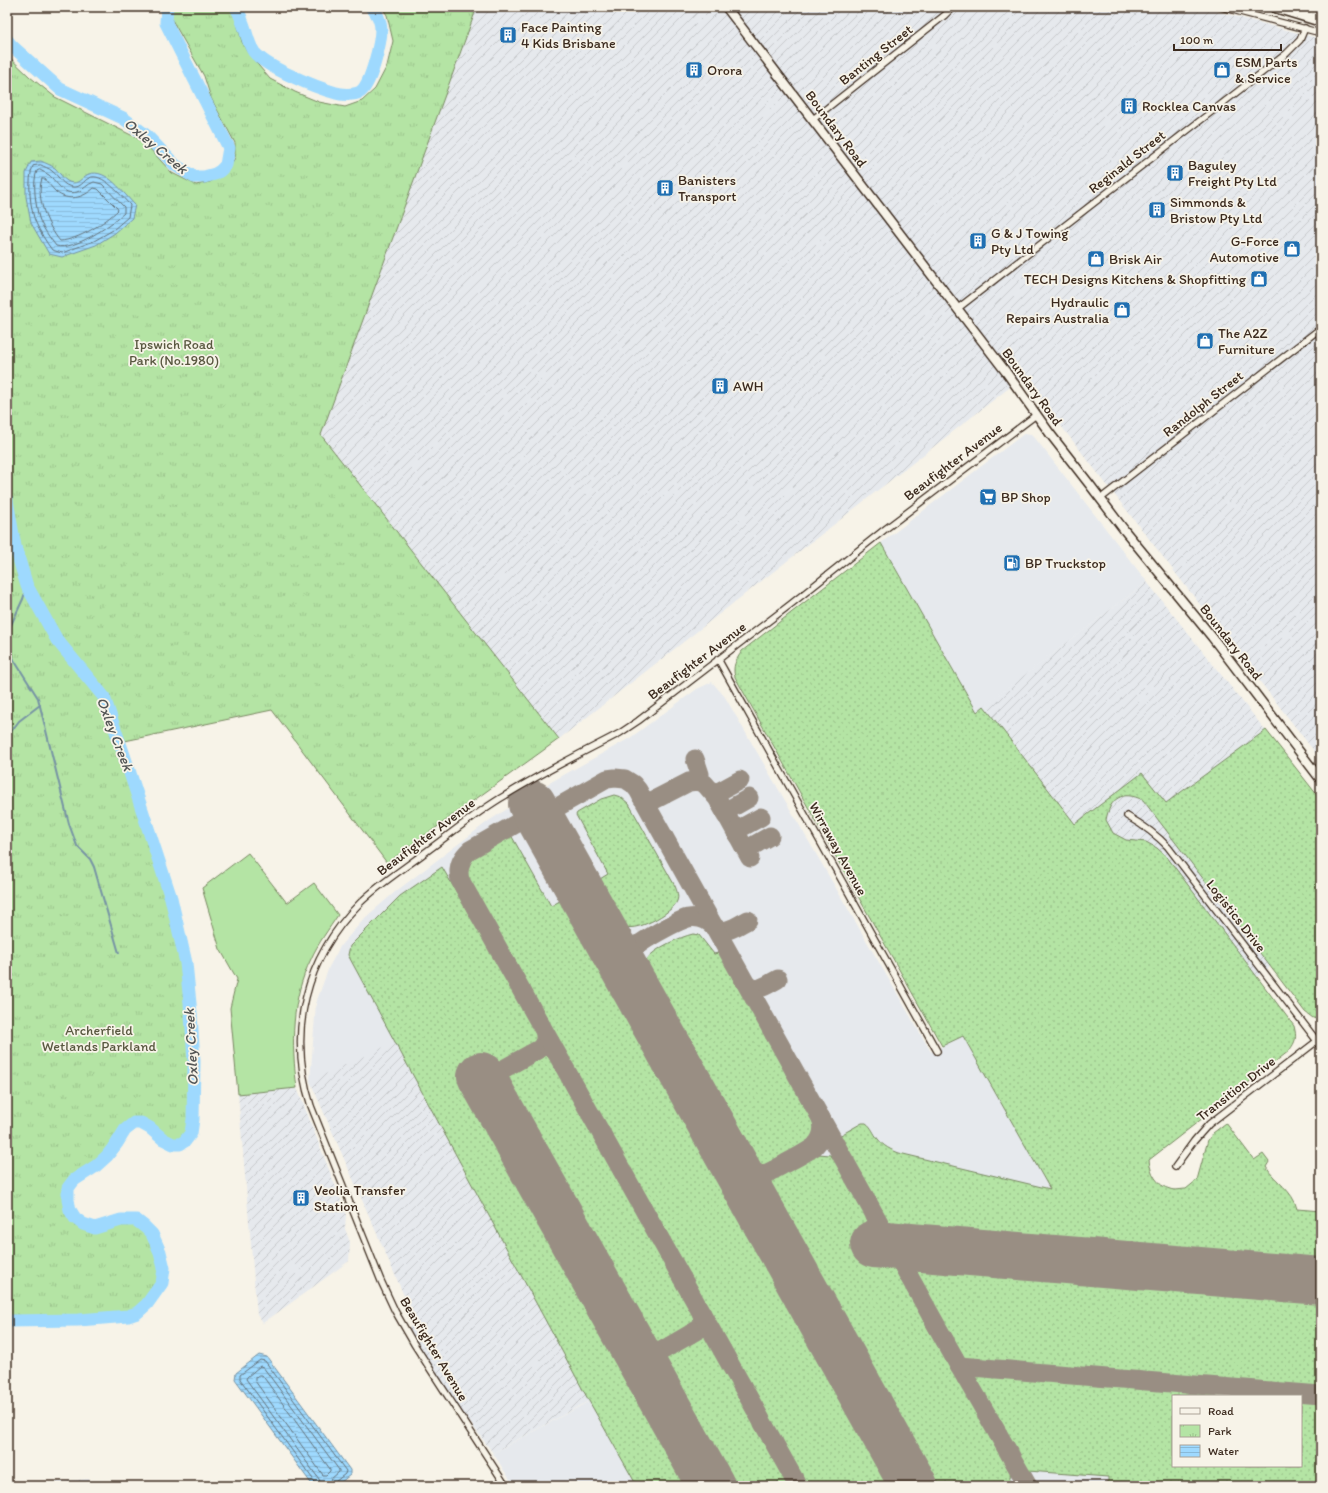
<svg xmlns="http://www.w3.org/2000/svg" width="1328" height="1493" viewBox="0 0 1328 1493" font-family="Itim,sans-serif">
<defs>
<pattern id="industrial-furrows" width="10" height="10" patternUnits="userSpaceOnUse"><rect width="10" height="10" fill="#e6e9ed"/><path d="M-1 1l2-2M0 10L10 0M9 11l2-2" fill="none" stroke="#c6c8cb"/></pattern>
<pattern id="grass-dots" width="8" height="8" patternUnits="userSpaceOnUse"><rect width="8" height="8" fill="#b4e4a4"/><path d="M2 2h.1M6 6h.1" fill="none" stroke="#9cc48d" stroke-width="1.8" stroke-linecap="round"/></pattern>
<pattern id="park-tufts" width="24" height="20" patternUnits="userSpaceOnUse"><rect width="24" height="20" fill="#b4e4a4"/><path d="M3 7l-1-3M5 7V3M7 7l1-3M15 17l-1-3M17 17v-4M19 17l1-3" fill="none" stroke="#9cc48d"/></pattern>
<pattern id="water-rules" width="6" height="5" patternUnits="userSpaceOnUse"><rect width="6" height="5" fill="#9ed9fe"/><path d="M0 2.5h6" fill="none" stroke="#89bad9"/></pattern>
</defs>
<rect width="100%" height="100%" fill="#f7f3e8"/>
<filter id="ink" filterUnits="userSpaceOnUse"><feTurbulence type="fractalNoise" baseFrequency=".025" numOctaves="2"/><feDisplacementMap in="SourceGraphic" scale="8" xChannelSelector="R" yChannelSelector="G"/><feConvolveMatrix kernelMatrix="1 2 1 2 8 2 1 2 1" color-interpolation-filters="sRGB"/></filter>
<g filter="url(#ink)">
<g fill="#e6e9ed" fill-rule="evenodd">
<path d="M1025,433L1031,434L1035,438L1147,582L977,712L881,543Z"/>
<path d="M712,682L725,697L931,1052L963,1035L1050,1189L1321,1211V1486H514L493,1453L588,1402L396,1043L310,1082L316,1003L329,967L341,945L366,917L395,892L490,820L535,791L630,738L697,689ZM1173,1396H1301V1466H1173Z"/>
</g>
<g fill="url(#industrial-furrows)">
<path d="M477,7H1200L1321,39V760L1023,377L559,739L321,435Z"/>
<path d="M1147,582L1321,800L1318,809L1321,813V927L1220,1006L1082,834L984,706Z"/>
<path d="M397,1041L589,1401L493,1453L451,1397L408,1328L416,1323L310,1081Z"/>
<path d="M297,1088L346,1213L345,1229L350,1242L349,1261L263,1323L257,1315L238,1094Z"/>
<path d="M89,1479V1486H21L88,1479Z"/>
</g>
<g fill="url(#grass-dots)" stroke="#788761" fill-rule="evenodd">
<path d="M881,543L977,712L984,706L1075,824L1142,773L1166,803L1266,730L1321,800L1318,809L1321,813V1020L1313,1018L1305,1012L1143,800C1122,790 1110,798 1106,820L1113,833L1126,840L1146,842L1157,848L1167,857L1294,1026C1297,1038 1296,1041 1289,1051L1149,1160C1150,1172 1157,1186 1170,1189C1175,1191 1181,1189 1186,1189L1197,1180L1208,1140L1213,1133L1226,1123L1254,1160L1263,1154L1269,1162L1266,1167C1275,1182 1293,1190 1297,1209L1321,1211V1486H1108V1477L1028,1471L1025,1467L918,1276L917,1273L922,1267L926,1266L969,1269L972,1236L897,1230L890,1227L839,1136L862,1123H866C872,1127 873,1133 878,1139C883,1146 891,1150 899,1153L1050,1189L963,1036L942,1046L735,677C732,666 736,660 742,651ZM1173,1396H1301V1466H1173Z"/>
<path d="M614,795L621,797L629,804L675,886C677,891 679,896 677,901C673,913 632,935 623,925L619,926L595,882L608,874L576,815L577,813L601,799Z"/>
<path d="M508,834L511,835L551,906L565,898L894,1486H804L466,883C456,855 489,845 508,834Z"/>
<path d="M442,867L537,1031C539,1038 539,1042 533,1047L466,1084L515,1170L526,1176L699,1486H637L589,1401L348,955L350,946L400,896Z"/>
<path d="M693,934L699,935L714,954L718,953L726,960L814,1117C816,1124 817,1131 813,1138C807,1147 774,1164 762,1169L754,1167L645,972C645,968 644,963 647,959C655,948 680,937 693,934Z"/>
<path d="M545,1054L552,1058L698,1319L695,1326L655,1349L650,1350L644,1345L543,1165L544,1153L505,1083C505,1079 505,1077 507,1074C512,1067 537,1055 545,1054Z"/>
<path d="M819,1154L830,1155L840,1163L874,1226L871,1262L896,1264L1011,1469L1009,1486H933L766,1187L769,1181L773,1177L813,1155Z"/>
<path d="M699,1335H706L709,1338L792,1486H723L656,1367L657,1360L661,1356Z"/>
</g>
<path fill="url(#park-tufts)" stroke="#788761" d="M171,7H230L234,12L242,42L247,52L270,79L295,92L319,102L345,107L362,101L375,89L387,66L393,41L387,15L382,7H477L321,435L559,739L387,863L272,710L120,742C132,778 143,814 155,850C167,887 180,925 186,964C188,977 188,991 189,1004C192,1035 194,1064 193,1095C193,1109 196,1132 183,1142C169,1153 154,1126 141,1123C126,1120 115,1147 107,1156C104,1159 101,1163 97,1165C88,1173 74,1175 69,1187C62,1204 76,1226 94,1227C102,1228 112,1221 120,1220C142,1216 155,1235 160,1254C163,1264 166,1276 161,1285C155,1294 147,1307 138,1313C129,1318 116,1318 107,1318C73,1321 40,1321 7,1321V55L30,77L55,97L137,138L149,148L172,173L196,185L210,182L225,174L235,158V143L211,98L204,76L171,18Z"/>
<path fill="#b4e4a4" stroke="#788761" d="M248,853L287,903L314,883L338,915C329,929 318,943 311,959C291,999 291,1044 297,1088L238,1094L230,1008L237,979L220,949L202,888Z"/>
<g fill="url(#water-rules)" stroke="#7693a4">
<path d="M41,161C45,163 51,165 55,168C61,174 64,182 73,183C80,183 83,176 89,174C107,168 123,193 135,205L132,218L115,233L96,245L62,257L49,254L31,223L26,197V173L31,162Z"/>
<path d="M259,1355L267,1357L350,1470V1475L336,1486H313L235,1379L236,1373Z"/>
</g>
<g fill="none" stroke-linecap="round" stroke-linejoin="round">
<g stroke="#637078" stroke-width="1">
<path d="M41,165C44,167 49,168 52,171C60,177 62,186 73,187C81,188 83,181 89,178C102,171 122,197 130,205L128,217L113,230L94,241L62,253L52,250C46,242 40,232 36,223C30,210 27,179 33,166Z"/>
<path d="M40,170C43,172 46,173 49,175C57,182 63,196 77,192C84,190 87,184 94,182L102,184L124,207V213C110,226 74,251 56,246C50,238 42,227 39,218C36,207 32,181 37,171Z"/>
<path d="M42,179H45C48,183 52,188 56,192C68,202 83,198 94,188L98,189L117,208L118,210C105,223 78,240 60,241C48,227 35,197 42,179Z"/>
<path d="M259,1375H262L330,1469V1471L326,1475H323L255,1381V1378Z"/>
<path d="M316,1486L315,1482L240,1379V1375L260,1360L265,1361L346,1471L345,1474L335,1482L334,1486"/>
<path d="M321,1486L319,1479L246,1379L247,1377L260,1366L263,1367L339,1470V1472L331,1479L329,1486"/>
</g>
<g stroke="#7693a4" stroke-width="2">
<path d="M27,586L23,599L10,627V649L14,660L38,698L69,824L77,846L90,859L94,867L119,953"/>
<path d="M7,737L19,721L40,705"/>
</g>
<g stroke="#9ed9fe" stroke-width="13">
<path d="M236,7C238,12 241,16 242,21C247,32 247,42 254,52C267,68 315,87 336,93C342,95 354,95 360,92C371,85 381,42 381,29C381,22 377,12 371,7"/>
<path d="M7,40L11,45L60,89L123,118L147,136L175,165L194,177H204L215,174L220,171L226,165L229,148L166,23L167,7"/>
<path d="M7,500L15,546L27,586L57,640L104,697L124,755L171,898L186,963L191,1014L194,1062L193,1119L191,1133L185,1141L180,1144H173L163,1139L150,1128L141,1123H134L125,1130L117,1143L107,1156L96,1166L74,1180L68,1188V1200L70,1210L75,1218L83,1224L95,1228L121,1220H136L145,1227L152,1234L160,1252L164,1268L162,1283L147,1304L137,1313L128,1316L79,1320L7,1321"/>
</g>
<g stroke="#998e83" stroke-width="19">
<path d="M695,781L698,779L700,774L695,759"/>
<path d="M711,790L714,792H718L740,780"/>
<path d="M642,798L646,800L652,801L689,782L697,781L705,784L717,798L750,858"/>
<path d="M726,816L728,810L749,798"/>
<path d="M523,820L531,819L541,824L573,877"/>
<path d="M737,835L739,829L761,817"/>
<path d="M744,847L749,848L770,836"/>
<path d="M578,887L609,938C617,946 628,948 639,944"/>
<path d="M715,927C725,936 738,925 748,920"/>
<path d="M747,985C757,994 768,984 778,979"/>
<path d="M661,1035L629,974C626,966 627,958 632,951C638,942 677,921 688,918C699,916 708,919 715,928"/>
<path d="M702,1107L735,1165C752,1185 768,1173 786,1163C796,1158 805,1153 814,1147C822,1139 825,1129 821,1118"/>
<path d="M506,1121L491,1090V1083L492,1078L498,1072L541,1048L545,1041V1033"/>
<path d="M767,1174C756,1182 753,1194 758,1207L790,1264"/>
<path d="M618,1319C626,1333 635,1361 656,1354L699,1329L703,1323L702,1315"/>
<path d="M656,1354C639,1367 658,1390 666,1405"/>
<path d="M959,1366L1321,1395"/>
<path d="M911,1481L914,1486"/>
<path d="M798,1486L460,880C457,868 461,858 470,850L528,817L547,813L607,779L615,778L625,779L633,784L638,790L959,1366L1028,1486"/>
</g>
<g stroke="#998e83" stroke-width="48">
<path d="M532,804L914,1486"/>
<path d="M481,1076L711,1486"/>
<path d="M874,1244L1321,1281"/>
</g>
<defs>
<g id="minor">
<path d="M1221,7L1321,33"/>
<path d="M812,120L945,15L953,7"/>
<path d="M957,309L1286,54L1300,40L1305,28"/>
<path d="M1100,499L1321,328"/>
<path d="M718,659L937,1051"/>
<path d="M1127,816C1143,825 1155,833 1168,847L1317,1041"/>
<path d="M1175,1167L1194,1141L1209,1124L1321,1038"/>
<path d="M506,1486L414,1344L395,1311L381,1281L311,1106C287,1032 305,958 360,903C380,883 405,868 427,851C453,832 478,811 506,795C543,772 582,753 620,733L638,721L791,604L884,530L1036,415"/>
</g>
<path id="secondary" d="M726,7L1006,372L1051,435L1090,485L1125,531L1212,637L1321,780"/>
<g id="motorway">
<path d="M1275,7L1321,21"/>
<path d="M1309,7L1321,11"/>
</g>
</defs>
<use href="#minor" stroke="#3b2a1e" stroke-width="8"/>
<use href="#secondary" stroke="#3b2a1e" stroke-width="11"/>
<use href="#motorway" stroke="#3b2a1e" stroke-width="13"/>
<use href="#minor" stroke="#f7f3e8" stroke-width="5.5"/>
<use href="#secondary" stroke="#f7f3e8" stroke-width="8"/>
<use href="#motorway" stroke="#f7f3e8" stroke-width="10"/>
</g>
</g>
<defs>
<symbol id="building-square" viewBox="-11 -11 22 22"><rect x="-9" y="-9" width="18" height="18" rx="4" fill="#1f6fb2" stroke="#f7f3e8"/><path d="M-4-6H4V6H1V3H-1V6H-4ZM-2.5-4.3h1.7v1.8h-1.7ZM.8-4.3h1.7v1.8H.8ZM-2.5-1h1.7V.8h-1.7ZM.8-1h1.7V.8H.8Z" fill="#fff"/></symbol>
<symbol id="shop-square" viewBox="-11 -11 22 22"><rect x="-9" y="-9" width="18" height="18" rx="4" fill="#1f6fb2" stroke="#f7f3e8"/><path d="M-5-2.5h2.3a2.7 3.5 0 0 1 5.4 0H5L5.5 6h-11ZM-1.5-2.5h3a1.5 2.3 0 0 0-3 0Z" fill="#fff"/></symbol>
<symbol id="supermarket-square" viewBox="-11 -11 22 22"><rect x="-9" y="-9" width="18" height="18" rx="4" fill="#1f6fb2" stroke="#f7f3e8"/><path d="M-6-5.5h2.5l.6 2H6L4.5 2H-2.5L-4.4-4H-6ZM-1.5 3.2a1.3 1.3 0 1 0 .1 0ZM3 3.2a1.3 1.3 0 1 0 .1 0Z" fill="#fff"/></symbol>
<symbol id="fuel-square" viewBox="-11 -11 22 22"><rect x="-9" y="-9" width="18" height="18" rx="4" fill="#1f6fb2" stroke="#f7f3e8"/><path d="M-5.5-6h7V0h2V4h1.3V-2.5L3-4.5l.8-.8L6-3V5H2.5V1h-1V6h-7ZM-4.2-4.7v3.2H.2V-4.7Z" fill="#fff"/></symbol>
</defs>
<g fill-rule="evenodd">
<use href="#building-square" x="498" y="25" width="20" height="20"/>
<use href="#building-square" x="684" y="60" width="20" height="20"/>
<use href="#shop-square" x="1212" y="60" width="20" height="20"/>
<use href="#building-square" x="1119" y="96" width="20" height="20"/>
<use href="#building-square" x="1165" y="163" width="20" height="20"/>
<use href="#building-square" x="655" y="178" width="20" height="20"/>
<use href="#building-square" x="1147" y="200" width="20" height="20"/>
<use href="#building-square" x="968" y="231" width="20" height="20"/>
<use href="#shop-square" x="1282" y="239" width="20" height="20"/>
<use href="#shop-square" x="1086" y="249" width="20" height="20"/>
<use href="#shop-square" x="1249" y="269" width="20" height="20"/>
<use href="#shop-square" x="1112" y="300" width="20" height="20"/>
<use href="#shop-square" x="1195" y="331" width="20" height="20"/>
<use href="#building-square" x="710" y="376" width="20" height="20"/>
<use href="#supermarket-square" x="978" y="487" width="20" height="20"/>
<use href="#fuel-square" x="1002" y="553" width="20" height="20"/>
<use href="#building-square" x="291" y="1188" width="20" height="20"/>
</g>
<g text-anchor="middle" dominant-baseline="central" stroke-width="3.5" stroke-linejoin="round" paint-order="stroke">
<g font-size="14" fill="#3b2a1e" stroke="#f7f3e8" text-anchor="start">
<text x="521" y="27">Face Painting<tspan x="521" dy="16">4 Kids Brisbane</tspan></text>
<text x="1235" y="62">ESM Parts<tspan x="1235" dy="16">&amp; Service</tspan></text>
<text x="707" y="70">Orora</text>
<text x="1142" y="106">Rocklea Canvas</text>
<text x="1188" y="165">Baguley<tspan x="1188" dy="16">Freight Pty Ltd</tspan></text>
<text x="678" y="180">Banisters<tspan x="678" dy="16">Transport</tspan></text>
<text x="1170" y="202">Simmonds &amp;<tspan x="1170" dy="16">Bristow Pty Ltd</tspan></text>
<text x="991" y="233">G &amp; J Towing<tspan x="991" dy="16">Pty Ltd</tspan></text>
<text x="1279" y="241" text-anchor="end">G-Force<tspan x="1279" dy="16">Automotive</tspan></text>
<text x="1109" y="259">Brisk Air</text>
<text x="1246" y="279" text-anchor="end">TECH Designs Kitchens &amp; Shopfitting</text>
<text x="1109" y="302" text-anchor="end">Hydraulic<tspan x="1109" dy="16">Repairs Australia</tspan></text>
<text x="1218" y="333">The A2Z<tspan x="1218" dy="16">Furniture</tspan></text>
<text x="733" y="386">AWH</text>
<text x="1001" y="497">BP Shop</text>
<text x="1025" y="563">BP Truckstop</text>
<text x="314" y="1190">Veolia Transfer<tspan x="314" dy="16">Station</tspan></text>
</g>
<g font-size="14" fill="#3b2a1e" stroke="#f7f3e8">
<text transform="translate(876 55) rotate(-38)">Banting Street</text>
<text transform="translate(836 129) rotate(53)">Boundary Road</text>
<text transform="translate(1127 162) rotate(-38)">Reginald Street</text>
<text transform="translate(1032 387) rotate(54)">Boundary Road</text>
<text transform="translate(1203 404) rotate(-38)">Randolph Street</text>
<text transform="translate(953 462) rotate(-37)">Beaufighter Avenue</text>
<text transform="translate(1231 642) rotate(52)">Boundary Road</text>
<text transform="translate(697 661) rotate(-37)">Beaufighter Avenue</text>
<text transform="translate(426 837) rotate(-37)">Beaufighter Avenue</text>
<text transform="translate(838 849) rotate(61)">Wirraway Avenue</text>
<text transform="translate(1236 916) rotate(52)">Logistics Drive</text>
<text transform="translate(1236 1089) rotate(-38)">Transition Drive</text>
<text transform="translate(434 1349) rotate(59)">Beaufighter Avenue</text>
</g>
<g font-size="14" fill="#595840" stroke="#f7f3e8">
<text x="174" y="344">Ipswich Road<tspan x="174" dy="16">Park (No.1980)</tspan></text>
<text x="99" y="1030">Archerfield<tspan x="99" dy="16">Wetlands Parkland</tspan></text>
</g>
<g font-size="15" font-style="italic" fill="#545656" stroke="#f7f3e8">
<text transform="translate(156 146) rotate(40)">Oxley Creek</text>
<text transform="translate(115 734) rotate(69)">Oxley Creek</text>
<text transform="translate(191 1047) rotate(-93)">Oxley Creek</text>
</g>
</g>
<rect width="1328" height="1493" fill="none" stroke="#f7f3e8" stroke-width="24"/>
<rect x="12" y="12" width="1304" height="1469" fill="none" stroke="#3b2a1e" stroke-width="1.5" filter="url(#ink)"/>
<rect x="1172" y="1395" width="130" height="72" fill="#f7f3e8" stroke="#aca397"/>
<rect x="1180" y="1408" width="20" height="6" fill="#f7f3e8" stroke="#aca397"/>
<text x="1208" y="1415" font-size="12" fill="#3b2a1e">Road</text>
<rect x="1180" y="1425" width="20" height="12" fill="url(#park-tufts)" stroke="#aca397"/>
<text x="1208" y="1435" font-size="12" fill="#3b2a1e">Park</text>
<rect x="1180" y="1445" width="20" height="12" fill="url(#water-rules)" stroke="#aca397"/>
<text x="1208" y="1455" font-size="12" fill="#3b2a1e">Water</text>
<path d="M1174 44v6h107v-6" fill="none" stroke="#3b2a1e" stroke-width="2"/>
<text x="1180" y="44" font-size="12" fill="#3b2a1e" stroke="#f7f3e8" stroke-width="3" paint-order="stroke">100 m</text>
</svg>
